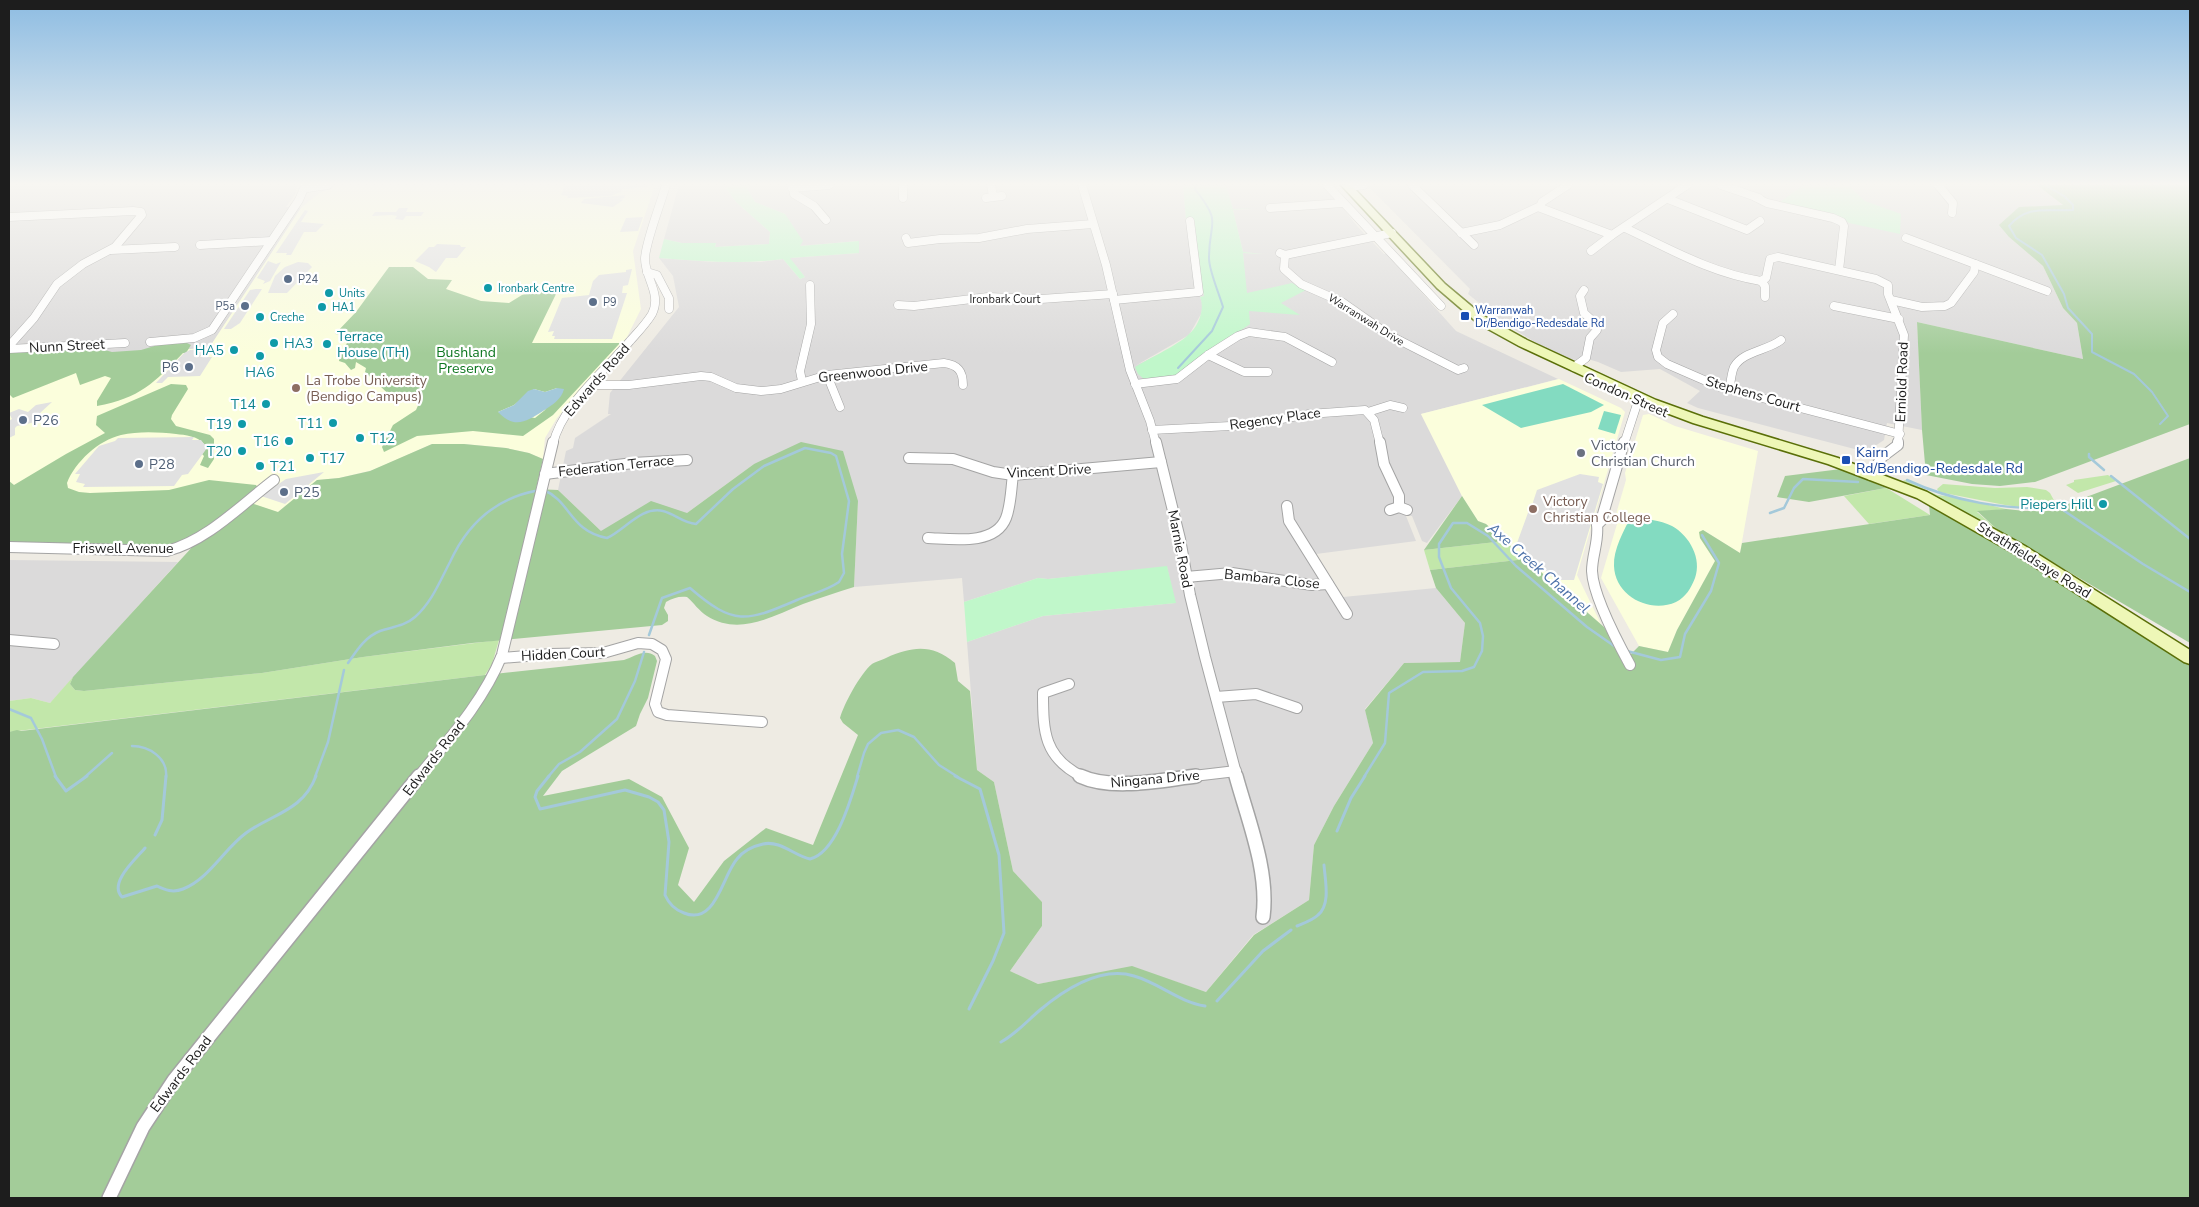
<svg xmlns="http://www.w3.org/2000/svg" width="2199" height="1207" viewBox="0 0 2199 1207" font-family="'Nunito Sans',sans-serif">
<rect width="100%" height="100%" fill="#eeebe3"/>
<g fill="#dbdada">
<path d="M9,185H296V193L286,207L301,208L209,348L9,359Z"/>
<path d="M679,185H732L726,188L736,202L770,232L769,244L715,247L716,243H682L664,239Z"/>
<path d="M752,185H1183L1186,219L1193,220L1198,271L1204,296L1200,297L1203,305L1201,314L1189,335L1135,366L1247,311L1243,253L1263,254L1243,252L1233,210L1255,209H1233L1226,185H1324L1358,227L1384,254H1387L1456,331L1558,379L1421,414L1462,496L1427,543L1422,541L1412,516H1406L1416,541L1316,554L1343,597L1436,588L1465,623L1460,662L1404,663L1365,709L1373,743L1334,806L1314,845L1309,900L1253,935L1206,992L1132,967L1038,984L1010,971L1042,926V902L1013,871L994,782L977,770L967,642L1043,616L1175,603L1167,567L1048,579L1038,578L964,602L962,578L854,587L858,501L754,464L687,513L601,531L558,490L566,451L573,448L575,438L611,414H608L610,393L679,307L673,276L659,258L713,262H761L783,259L800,279L805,277L789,258L859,253L858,241L799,246L785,214L755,202L747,188Z"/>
<path d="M1367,185H2037L2064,206L2019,207L2009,237L2043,266L2063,308L2077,323L2083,359L1917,322L1922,430L1887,423L1884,440L1866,452L1698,408L1687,403L1700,391L1660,369L1621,372L1598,362L1581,357L1576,360L1569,359L1542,346L1508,326L1468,294L1470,289Z"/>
<path d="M9,560L178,562L50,703L31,698L9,701Z"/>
</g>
<g fill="#fbfedc">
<path d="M336,185H655L633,251L641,309L627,337L557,418L545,438L543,459L529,453L506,448L464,444H432L373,470L339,478L317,480L278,512L195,544L192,547L9,543V359L209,348L301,208L318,194Z"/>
<path d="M1559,379L1621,408L1625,412L1577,575L1601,624L1486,524L1478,521L1462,496L1421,414Z"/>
<path d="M1649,414L1675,426L1758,451L1740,553L1703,530L1700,538L1715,561L1677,630L1668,652L1639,646L1601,578L1617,524L1614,521L1626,480L1625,473L1643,415Z"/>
</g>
<g fill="#c2e7aa">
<path d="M2108,475L2116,481L2078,493L2066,485L2074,482V480Z"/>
<path d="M1905,480L1937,495L1954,497L2006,509L1977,512L1999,531L1903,481Z"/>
<path d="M1943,484L1995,488L2027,487L2046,490L2050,493L2057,506L2027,508L2005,505L1939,492L1937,489Z"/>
<path d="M1886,488L1888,489L1930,515L1869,524L1844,496Z"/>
<path d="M1505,541L1526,559L1430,570L1424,550Z"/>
<path d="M499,640L492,664L485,675L9,732V701L31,698L50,703L73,677L70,684L75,690L84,691L262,673L363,657Z"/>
</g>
<g fill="#a3cc99" fill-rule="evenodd">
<path d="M2037,185H2190V424L2035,482L2000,486L1972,484L1926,475L1922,430L1917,322L2083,359L2077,323L2063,308L2043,266L2009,237L1999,225L2019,207L2063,205Z"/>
<path d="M389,267H413L428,279L452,280L446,289L481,301L509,303L522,295L542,290L557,292L532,343H620L553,415L523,436L473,431L417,436L384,452L382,447L393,425L416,410L420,401H396L365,372L366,368L356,362L355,368L351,370L345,363L339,361L340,353L352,336L335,334L356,312ZM557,388L545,410L535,418L498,412L514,405L534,389L545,392Z"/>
<path d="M187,343L191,345L186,353H183C154,383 140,398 97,406V401L111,378L105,376L80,385L76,373L13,398L9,394V353L94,347L112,352L141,350L161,344Z"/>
<path d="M171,384L186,385L188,389L172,415L171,419L176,426L210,435L214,439V459L208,468L200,465L204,456L202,454L209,444H204C198,436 185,435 176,434C159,432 138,431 121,435C99,440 75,462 67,483L68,488L79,492L90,493L169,490L209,480L256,485L258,488L257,490L187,542L176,547L9,543V481L14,485L66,454L105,433L96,425L97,416Z"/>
<path d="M801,442L843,451L858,501L854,587C837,592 820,598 803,604C771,617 739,636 707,616C699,611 694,603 687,597C679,596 673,598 666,602L664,608L668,615V621L662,625L472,643L363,657L262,673L84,691L75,690L70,684L73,677L195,544L248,502L278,512L317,480L339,478L370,471L432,444H464L506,448L529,453L543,459L536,489L558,490L601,531L651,501L687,513L754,464Z"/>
<path d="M2190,458V643L1999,531L1977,511L2006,509L2025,511H2049Z"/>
<path d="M1841,469L1886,488L1809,502L1777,497L1785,476Z"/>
<path d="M1462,496L1478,521L1486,524L1505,541L1424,550Z"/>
<path d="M1929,505L1987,538L2190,664V1198H9V732L17,730L21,731L485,675L624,660C634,657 645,648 655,656L657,661L648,698L640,714L636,726L562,771L543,796L629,779L662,797L689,848L678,885L694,902L724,861L766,828L813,845L858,735L843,723L840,718C844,704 860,674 872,664C875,662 882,660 886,658C913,646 932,644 955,663L958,681L970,691L977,770L994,782L1013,871L1042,902V926L1010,971L1038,984L1132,966L1206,992L1254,935L1309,900L1314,845L1334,806L1373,743L1365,710L1404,663L1460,662L1465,623L1436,588L1430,570L1526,559L1604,627L1619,652L1626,659L1639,646L1668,652L1677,630L1715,561L1700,538L1699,532L1703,530L1740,553L1742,543L1930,515Z"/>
</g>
<g fill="#c0f7ca">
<path d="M732,185H752L747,188L755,202L785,214L803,241L800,246L859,241V253L790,258L805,277L800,279L783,259C742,265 701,261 659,258L664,239L682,243H716L715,247L769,244L770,232L736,202L726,188Z"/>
<path d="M1183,185H1226L1233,209L1254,208L1233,210L1243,252L1263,254L1243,253L1247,293L1292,283L1306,290L1281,303L1300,315L1249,311L1250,324L1175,376L1144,379L1138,374L1135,367C1148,359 1178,345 1188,335C1199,326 1205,309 1200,297L1204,296L1198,271L1193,220H1186Z"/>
<path d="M1803,185L1849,186L1865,201L1901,214L1900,234L1849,223L1843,219L1779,203Z"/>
<path d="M1167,566L1176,603L1043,616L967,642L964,602L1038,578L1048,579Z"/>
</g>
<g fill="#83dbc1">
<path d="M1563,384L1604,405L1591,412L1521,428L1482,405Z"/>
<path d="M1604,411L1621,415L1615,434L1598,429Z"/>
<path d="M1631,516C1645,519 1660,520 1672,526C1690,536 1702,559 1695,578C1691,588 1686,597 1676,602C1650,614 1615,596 1614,566C1613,549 1624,531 1631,516Z"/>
</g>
<g fill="#e1e1e1">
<path d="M565,185H649L648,187L623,189L621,192L610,196L567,198L568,196L561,195Z"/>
<path d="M625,195L624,198L620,199L623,200L613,207L581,203L584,199Z"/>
<path d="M399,208H408L406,212H424L421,216H406L403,220L395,219L397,216L392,215L372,216L375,212H396Z"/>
<path d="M305,210L308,211L301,222L324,224L316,232H304L291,255H286L287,253H276Z"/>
<path d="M643,217L638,231L620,232L626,218Z"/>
<path d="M437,244L460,245L461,247H466L457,258H446L436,272L429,267L415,261L429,247H434Z"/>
<path d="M268,261L276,264L281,262L270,281L263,284L265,281L257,278Z"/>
<path d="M298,262L308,263L312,267L287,293H268L275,276L285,267Z"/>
<path d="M632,269L628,285L623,286L622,293H627L612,339H554L555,336H552L554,331L548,332L562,298L589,295L593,281L599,275L626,272V270Z"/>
<path d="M256,289H262L240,323L231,329H224L250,290Z"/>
<path d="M206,349L200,357H212L200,376L168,377L162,383H156L184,353L190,350Z"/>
<path d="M52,402L40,413L44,417L31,423L17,426L15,428V435L9,438V421L12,419L9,413L19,409L28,412L36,405Z"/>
<path d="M194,437L192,440H201L204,444H210L188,474L182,475L174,486L83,487L85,484L76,482L80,474H75L99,446L115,441L118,438Z"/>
<path d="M324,472L285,504L261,496L286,479Z"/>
<path d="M1580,474L1599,477L1598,482L1603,484L1574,580H1556L1520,549L1517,543L1529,510L1535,511L1533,502L1537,490Z"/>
</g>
<path fill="#a4c9da" d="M557,388L564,389C562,399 551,406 543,411C527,421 515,430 498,412L514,405L528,391L534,389L545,392Z"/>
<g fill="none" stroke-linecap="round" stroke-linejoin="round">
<g stroke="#a4c9da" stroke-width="2">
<path d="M2045,185L2064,196L2073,205V210C2047,212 2028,204 2009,226L2016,238L2042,255L2064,294L2068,308L2092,334V352L2134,374L2152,392L2168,416L2160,424"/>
<path d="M1178,368L1212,331L1223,307C1219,293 1209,271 1209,258C1209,219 1223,225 1195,189L1196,185"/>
</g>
<g stroke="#a4c9da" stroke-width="2.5">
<path d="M2089,454V457L2104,470"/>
<path d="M2111,476L2190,539"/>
<path d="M1907,480C1952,501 2007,511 2056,507"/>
<path d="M544,490C571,502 570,531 607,538C625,530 641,506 663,511C675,514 683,523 696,524L733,489L764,466L805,448L831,453L836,456L849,501L842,554L844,573L839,582C826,591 811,594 797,600C746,622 734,626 690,588L662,598L649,635"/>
<path d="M2060,508L2143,564L2190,592"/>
<path d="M1770,513L1784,508L1794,488L1803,479L1858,482"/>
<path d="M1627,651L1661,660L1680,657L1685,634L1711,591L1719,563L1702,535"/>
<path d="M348,663C357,650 365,637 380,631C392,627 405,626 415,617C432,602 440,581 450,562C467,525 495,499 535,491"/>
<path d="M9,709L31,718L42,739L56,777"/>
<path d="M132,746C149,746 168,758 166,777"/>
<path d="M85,777L112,753"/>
<path d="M315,777L328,742L344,670"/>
<path d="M548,777L559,764L580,752L617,719L635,681L644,652"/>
<path d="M857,777L864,753L868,744L881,733L898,730L914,737L939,765L958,777"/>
<path d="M1364,777L1385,743L1389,693L1423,672L1462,671L1474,667L1482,651L1483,636L1480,623L1451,588L1439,557V544L1453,523H1467L1488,536L1516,566L1587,627L1617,648"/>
</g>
<g stroke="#a4c9da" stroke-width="3">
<path d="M55,776L66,791L87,776"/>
<path d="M549,776L537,791L535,797L540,809L625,790L649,797L658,802L664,810L669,842L665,895C669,904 675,910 684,913C716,926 722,876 737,859C743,851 754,846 763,844C780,840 795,856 810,859C836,853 851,799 858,776"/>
<path d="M955,776L980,789L999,855L1004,933L993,961L969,1009"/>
<path d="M1337,831L1351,798L1365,776"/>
<path d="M155,835L162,820L166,776"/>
<path d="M145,848C136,859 108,883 122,897L157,886C165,890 173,893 183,889C209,879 224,849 246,833C272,814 303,811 316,776"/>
<path d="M1297,926C1304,923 1313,920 1318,915C1331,904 1325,880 1324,865"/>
<path d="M1217,1001L1263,951L1291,930"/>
<path d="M1001,1042C1016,1034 1027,1021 1040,1010C1064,990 1101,966 1134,976C1159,983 1179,1002 1205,1006"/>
</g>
<defs>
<g id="street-far2">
<path d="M305,185L308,188L328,185"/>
<path d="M793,185L794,194L814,206L826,220"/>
<path d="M903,185V198"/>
<path d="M991,185L993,196"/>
<path d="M1082,185L1106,265L1130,370L1150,421L1156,444"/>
<path d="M1327,185L1441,306"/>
<path d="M1412,185L1474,245"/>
<path d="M1721,185L1759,198"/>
<path d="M1938,185L1953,203L1952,213"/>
<path d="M1349,187L1364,185"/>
<path d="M792,188L829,185"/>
<path d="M1755,197L1767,203L1833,218L1842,222L1844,226L1839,270"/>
<path d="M986,198L1002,196"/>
<path d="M1668,199L1747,230L1760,221"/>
<path d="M1540,207L1542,202L1568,185"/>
<path d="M1270,208L1343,203"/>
<path d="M9,217L133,211L141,212L142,215L115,247L83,264L57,284L34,318L9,346"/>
<path d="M1625,228C1670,249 1711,273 1761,281"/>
<path d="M1461,233L1500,225L1538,207L1612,235L1687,185"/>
<path d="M906,238L908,243L940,239L979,238L1027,229L1093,224"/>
<path d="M1906,238L2047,291"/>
<path d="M200,245L271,241"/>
<path d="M111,250L175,247"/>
<path d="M1591,251L1612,235"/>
<path d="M1280,253L1285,255L1392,233"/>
<path d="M1285,255L1284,269L1301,284L1342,302L1389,335L1458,370L1464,368"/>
<path d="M647,272L657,275L669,298V309"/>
<path d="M1761,281L1766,278L1770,259L1778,257L1876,279L1888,285V294L1904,335L1898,444"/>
<path d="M1761,281L1765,286V297"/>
<path d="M1114,300L1199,292L1190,221"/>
<path d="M1891,300L1922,307L1945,306L1951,303L1974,272L1975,264"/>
<path d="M898,305L914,306L988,297L1041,299L1113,294"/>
<path d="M1834,306L1899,319"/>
<path d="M1673,314L1663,323L1656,350L1658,357L1667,364L1720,387L1900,434"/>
<path d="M150,342L194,338L212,330L299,200L305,186"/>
<path d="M9,349L125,343"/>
<path d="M1208,355L1244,372H1268"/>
<path d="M1574,367L1586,358L1590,338L1597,330L1596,324L1584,313L1580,296L1584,290"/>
<path d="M827,375L840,407"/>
<path d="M802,381L800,371L811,324L810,285"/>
<path d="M1135,384L1177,379L1208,355L1238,336L1249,332L1285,337L1332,362"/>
<path d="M592,385H629L701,376L711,377L736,388L761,391L781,389L827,375L944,363C958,365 963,371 963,385"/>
<path d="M1729,390C1731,382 1731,374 1734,367C1743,351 1767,351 1781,340"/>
<path d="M1368,412L1390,405L1403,408"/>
<path d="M1152,430L1250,425L1309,414L1365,410L1374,420L1380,444"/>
<path d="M553,444C562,405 605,371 630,341C638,332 646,324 652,314C662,294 645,278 645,259C645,243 661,203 666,185"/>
<path d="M1624,444L1639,398"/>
</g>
<g id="street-far1">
<path d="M1156,442L1180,539L1190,595L1205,657L1237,777"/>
<path d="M1380,442L1384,464L1399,496V507"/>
<path d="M1624,442L1601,521L1597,525C1599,541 1592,555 1592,571C1593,596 1618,643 1630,665"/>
<path d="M909,458L953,459L993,472L1013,475L1161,462"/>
<path d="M545,474L633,463L687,460"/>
<path d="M1871,475L1882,457L1898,445V442"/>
<path d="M1287,506L1289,521L1347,614"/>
<path d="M1390,510L1399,507L1407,510"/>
<path d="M928,538C952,539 995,546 1006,518C1011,505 1011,489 1013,475"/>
<path d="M9,547L167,551C208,540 241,505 274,480"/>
<path d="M1186,577L1232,573L1312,585L1328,584"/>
<path d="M9,640L54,644"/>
<path d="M501,658L551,654L603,653L638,643L652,644L662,650L666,659L655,704L658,712L667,715L762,722"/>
<path d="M1069,684L1043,693C1043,732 1044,758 1083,777"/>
<path d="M1216,697L1256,694L1297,708"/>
<path d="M418,777C449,739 483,702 502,655L553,442"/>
<path d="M1185,777L1236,771"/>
</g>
<g id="street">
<path d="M1080,776C1112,791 1162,780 1196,776"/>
<path d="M1236,776C1248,820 1269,871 1263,917"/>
<path d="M109,1198L143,1127L174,1080L419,776"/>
</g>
<path id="secondary" d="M1341,185H1351L1445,284L1482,315L1527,340L1656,400L1703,417L1838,458L1927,492L2025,546L2190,650V664L2184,662L2015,554L1917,498L1828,464L1693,423L1648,406L1519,346L1479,324L1437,288Z"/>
</defs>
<use href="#street-far2" stroke="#a4a4a4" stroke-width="9"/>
<use href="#street-far1" stroke="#a4a4a4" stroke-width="12"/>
<use href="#street" stroke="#a4a4a4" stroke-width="16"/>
<use href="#secondary" stroke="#5a6f08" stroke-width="3"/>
<use href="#street-far2" stroke="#fff" stroke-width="8"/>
<use href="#street-far1" stroke="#fff" stroke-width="10"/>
<use href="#street" stroke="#fff" stroke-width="13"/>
<use href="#secondary" fill="#eef7b7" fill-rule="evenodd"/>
</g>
<linearGradient id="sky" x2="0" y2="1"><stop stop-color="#8dbce2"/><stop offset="0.52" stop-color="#f7f6f2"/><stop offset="1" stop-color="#f7f6f2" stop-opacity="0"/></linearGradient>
<rect width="2199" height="354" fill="url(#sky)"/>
<g fill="#5c6f8a" stroke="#fff" stroke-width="2">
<circle cx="288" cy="279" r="5"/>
<circle cx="593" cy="302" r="5"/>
<circle cx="245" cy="306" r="5"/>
<circle cx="189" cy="367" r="5"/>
<circle cx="23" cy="420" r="5"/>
<circle cx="139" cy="464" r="5"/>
<circle cx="284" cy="492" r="5"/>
</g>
<g fill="#0f9aa8" stroke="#fff" stroke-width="2">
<circle cx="488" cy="288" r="5"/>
<circle cx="329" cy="293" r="5"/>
<circle cx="322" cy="307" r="5"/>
<circle cx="260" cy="317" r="5"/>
<circle cx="274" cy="343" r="5"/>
<circle cx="327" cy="344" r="5"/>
<circle cx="234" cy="350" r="5"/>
<circle cx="260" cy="356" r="5"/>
<circle cx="266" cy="404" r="5"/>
<circle cx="333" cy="423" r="5"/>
<circle cx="242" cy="424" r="5"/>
<circle cx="360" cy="438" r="5"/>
<circle cx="289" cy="441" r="5"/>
<circle cx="242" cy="451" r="5"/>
<circle cx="310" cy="458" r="5"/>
<circle cx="260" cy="466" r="5"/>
<circle cx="2103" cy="504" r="5"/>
</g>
<g fill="#1a4fb4" stroke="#fff" stroke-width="2">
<rect x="1460" y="311" width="10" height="10" rx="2.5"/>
<rect x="1841" y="455" width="10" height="10" rx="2.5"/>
</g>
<g fill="#8d6e63" stroke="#fff" stroke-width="2">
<circle cx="296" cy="388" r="5"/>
<circle cx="1533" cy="509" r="5"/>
</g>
<circle fill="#6b7280" stroke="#fff" stroke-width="2" cx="1581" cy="453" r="5"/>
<g text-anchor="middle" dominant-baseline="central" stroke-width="4.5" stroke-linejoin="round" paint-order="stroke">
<g font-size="11" fill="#4e5e75" stroke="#fff" text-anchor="start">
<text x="298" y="279">P24</text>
<text x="603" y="302">P9</text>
<text x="235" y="306" text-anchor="end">P5a</text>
</g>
<g font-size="11" fill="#0d838f" stroke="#fff" text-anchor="start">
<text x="498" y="288">Ironbark Centre</text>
<text x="339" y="293">Units</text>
<text x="332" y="307">HA1</text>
<text x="270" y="317">Creche</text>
</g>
<g font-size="11" fill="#1d1d1d" stroke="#fff">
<text x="1005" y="299">Ironbark Court</text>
<text transform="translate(1366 320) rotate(32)">Warranwah Drive</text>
</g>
<g font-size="11" fill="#164399" stroke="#fff" text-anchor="start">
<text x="1475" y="310">Warranwah<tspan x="1475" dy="13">Dr/Bendigo-Redesdale Rd</tspan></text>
</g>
<g font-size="14" fill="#0d838f" stroke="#fff" text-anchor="end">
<text x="337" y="336" text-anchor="start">Terrace<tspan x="337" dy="16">House (TH)</tspan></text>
<text x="284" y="343" text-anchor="start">HA3</text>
<text x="224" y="350">HA5</text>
<text x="260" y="372" text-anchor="middle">HA6</text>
<text x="256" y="404">T14</text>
<text x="323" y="423">T11</text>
<text x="232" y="424">T19</text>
<text x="370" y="438" text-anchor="start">T12</text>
<text x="279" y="441">T16</text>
<text x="232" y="451">T20</text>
<text x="320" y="458" text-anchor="start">T17</text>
<text x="270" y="466" text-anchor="start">T21</text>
<text x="2093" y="504">Piepers Hill</text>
</g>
<g font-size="14" fill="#1d1d1d" stroke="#fff">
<text transform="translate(67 346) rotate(-3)">Nunn Street</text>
<text transform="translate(873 372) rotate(-6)">Greenwood Drive</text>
<text transform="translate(597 380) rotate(-49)">Edwards Road</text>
<text transform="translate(1902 382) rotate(-88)">Erniold Road</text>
<text transform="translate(1753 394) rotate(16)">Stephens Court</text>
<text transform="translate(1626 395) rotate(24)">Condon Street</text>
<text transform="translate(1275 419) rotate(-8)">Regency Place</text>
<text transform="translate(616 466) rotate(-6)">Federation Terrace</text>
<text transform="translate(1049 471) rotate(-3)">Vincent Drive</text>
<text x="123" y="548">Friswell Avenue</text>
<text transform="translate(1180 549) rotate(79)">Marnie Road</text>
<text transform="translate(2034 560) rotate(32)">Strathfieldsaye Road</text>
<text transform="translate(1272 579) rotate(6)">Bambara Close</text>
<text transform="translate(563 654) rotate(-3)">Hidden Court</text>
<text transform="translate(434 758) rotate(-52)">Edwards Road</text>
<text transform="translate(1155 779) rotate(-5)">Ningana Drive</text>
<text transform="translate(181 1074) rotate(-53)">Edwards Road</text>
</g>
<g font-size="14" fill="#0f7721" stroke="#fff">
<text x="466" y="352">Bushland<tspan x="466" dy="16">Preserve</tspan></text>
</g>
<g font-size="14" fill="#4e5e75" stroke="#fff" text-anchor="start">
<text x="179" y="367" text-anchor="end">P6</text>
<text x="33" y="420">P26</text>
<text x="149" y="464">P28</text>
<text x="294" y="492">P25</text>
</g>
<g font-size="14" fill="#785e54" stroke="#fff" text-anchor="start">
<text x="306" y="380">La Trobe University<tspan x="306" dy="16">(Bendigo Campus)</tspan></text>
<text x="1543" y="501">Victory<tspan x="1543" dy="16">Christian College</tspan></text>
</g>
<g font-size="14" fill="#5b616d" stroke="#fff" text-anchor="start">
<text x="1591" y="445">Victory<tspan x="1591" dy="16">Christian Church</tspan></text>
</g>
<g font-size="14" fill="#164399" stroke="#fff" text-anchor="start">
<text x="1856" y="452">Kairn<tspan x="1856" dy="16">Rd/Bendigo-Redesdale Rd</tspan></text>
</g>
<g font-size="15" font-style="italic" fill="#4d72a9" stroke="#fff">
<text transform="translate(1539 568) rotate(41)">Axe Creek Channel</text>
</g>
</g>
<rect width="2199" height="1207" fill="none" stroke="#1d1d1d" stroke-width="20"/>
</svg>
